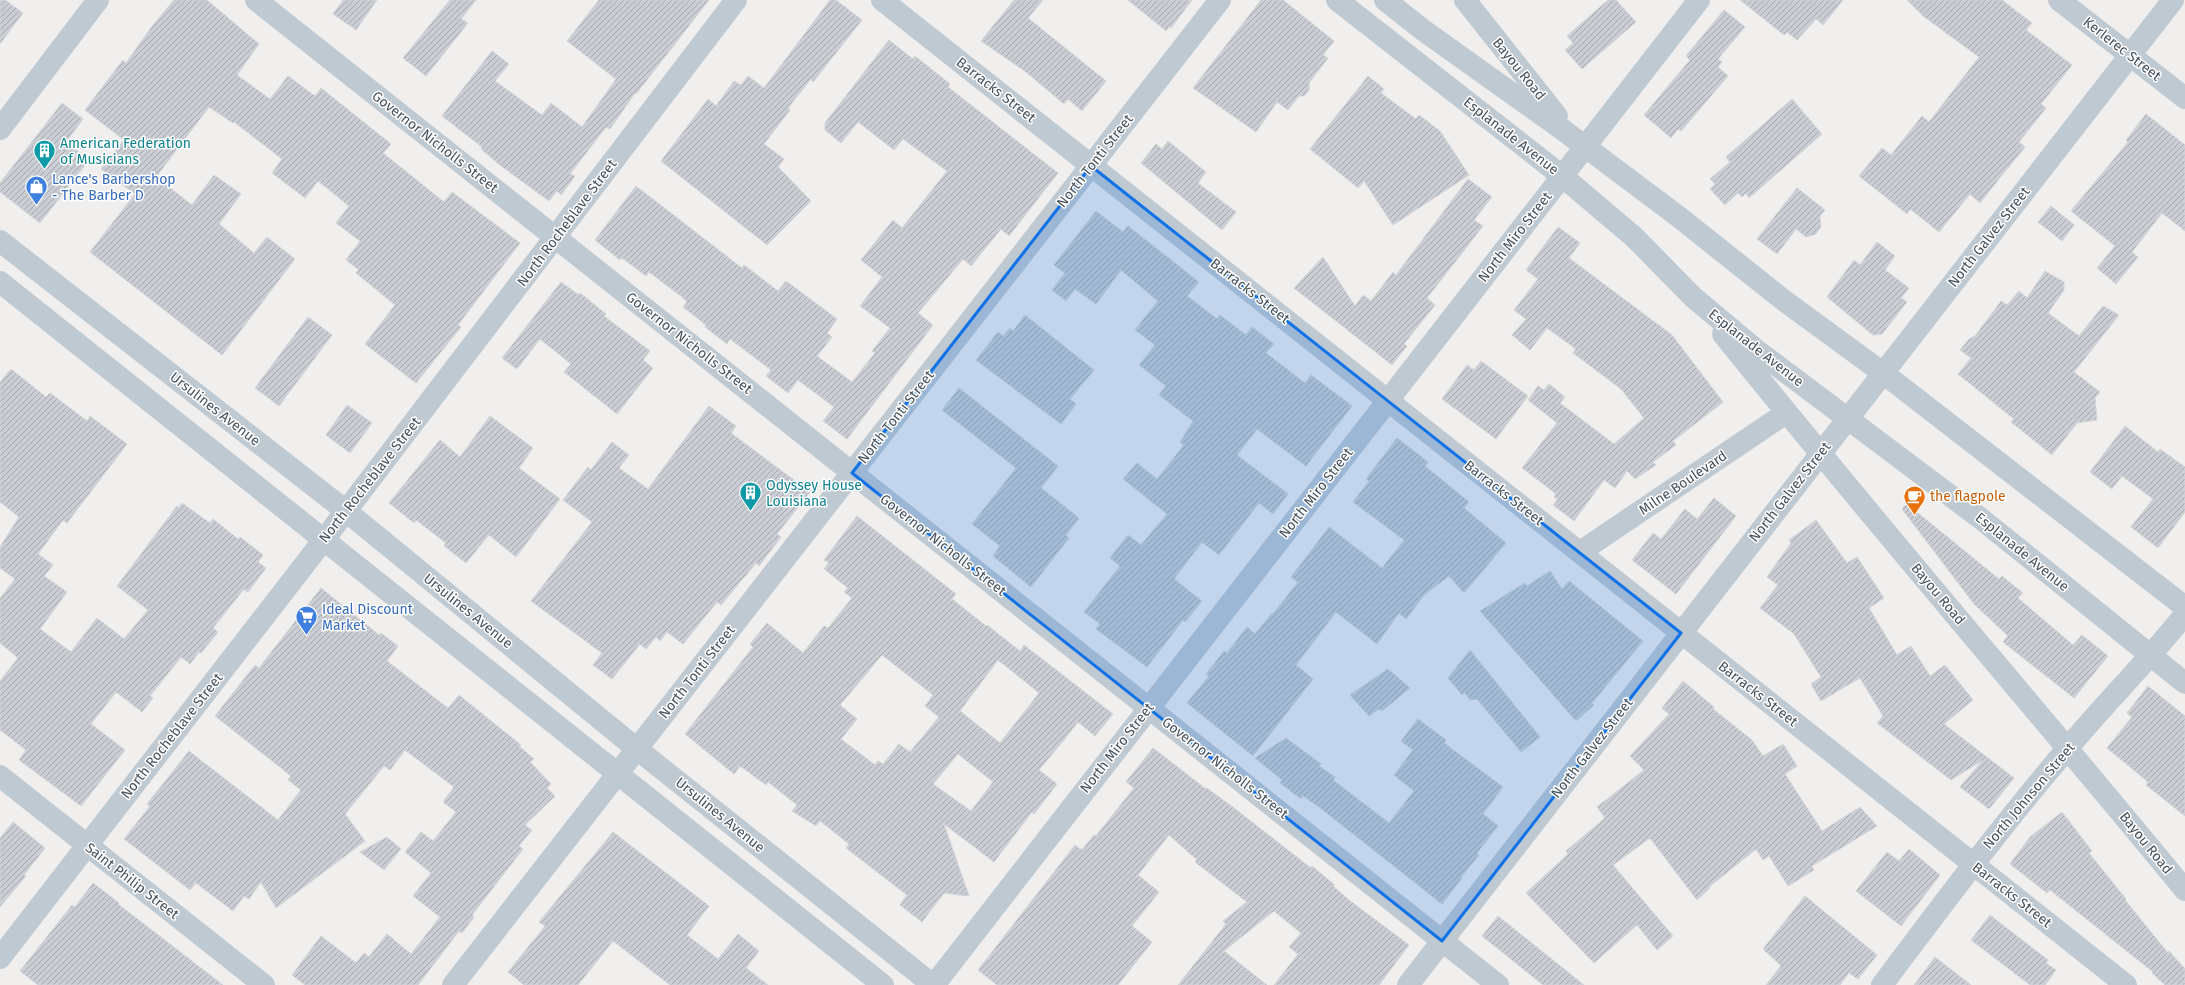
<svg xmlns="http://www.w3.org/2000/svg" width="2185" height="985" viewBox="0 0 2185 985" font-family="'Fira Sans',sans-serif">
<defs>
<pattern id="building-hatch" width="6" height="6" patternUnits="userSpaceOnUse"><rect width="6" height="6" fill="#cacdd3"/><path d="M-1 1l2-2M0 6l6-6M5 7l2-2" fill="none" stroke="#a6a9ae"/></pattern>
</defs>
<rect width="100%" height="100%" fill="#f1eeee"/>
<g fill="url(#building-hatch)" stroke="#d2d4da" fill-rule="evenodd">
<path d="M0,0H5L23,13L0,44Z"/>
<path d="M174,0H207L259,44L237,75L270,99L288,76L315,96L321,88L391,144L383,153L444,202L452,192L520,243L458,325L461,327L416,383L365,344L395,305L356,273L359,270L346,260L360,241L336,223L349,206L318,181L305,198L272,173L282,159L234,122L233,123L209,107L156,177L192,205L214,175L241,194L219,224L254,253L267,237L295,259L222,355L90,252L135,194L101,169L124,140L85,110L123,60L126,63L153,25Z"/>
<path d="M343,0H377L356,30L333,14Z"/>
<path d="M450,0H476L461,19L468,23L426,76L403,58Z"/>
<path d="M599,0H709L636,94L635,93L610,129L606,127L570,174L575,176L561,195L557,191L549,201L501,166L481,149L482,147L442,116L492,51L509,64L495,81L542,115L551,103L582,127L616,79L567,41Z"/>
<path d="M830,0H836L862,20L813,82L811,79L788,108L790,110L764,144L784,159L778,167L811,201L767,245L661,161L708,99L716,106L734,81L741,85L748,76L764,88Z"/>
<path d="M1014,0H1043L1028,18L1106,81L1082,111L1068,99L1064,104L1026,72L981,41Z"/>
<path d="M1128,0H1192L1171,28L1170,26L1166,31Z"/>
<path d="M1261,0H1283L1334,41L1323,55L1328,58L1309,83V90L1304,96H1299L1288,110L1277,102L1256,132L1193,88Z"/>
<path d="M1608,0H1616L1636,22L1582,69L1565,50L1573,43L1567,36Z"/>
<path d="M1740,0H1843L1823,25L1816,19L1797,40L1787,32L1784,35Z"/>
<path d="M1907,0H2002L2032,23L2026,30L2072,65L2041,104L2046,108L2019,142L2025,147L1999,179L1980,203L1970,194L1939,232L1910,209L1907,214L1859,176L1882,148L1891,155L1922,116L1929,122L1979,57L1923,16Z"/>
<path d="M1724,10L1745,27L1718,59L1722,62L1718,67L1728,76L1681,131L1678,129L1671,138L1644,115L1690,60L1686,56Z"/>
<path d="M889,40L913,59L915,56L950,84L948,87L1058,173L1009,236L1001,229L971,266L963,259L918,313L933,325L847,439L823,421L834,407L798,380L788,393L766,376L771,370L730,339L727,344L705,327L706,325L683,307L687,302L682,297L649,272L646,276L622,258L620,260L595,240L636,186L742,268L744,265L778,291L786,281L837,319L827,333L832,337L817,356L852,382L875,353L872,351L890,328L860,306L882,277L861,260L893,220L902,228L947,171L903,139L894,150L858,122L841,143L825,130V123Z"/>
<path d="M1368,76L1384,89L1381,93L1416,119L1419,115L1440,131L1469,175L1393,225L1364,181L1358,188L1310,149Z"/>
<path d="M1792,99L1822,134L1749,198L1746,193L1742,197L1738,193L1725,205L1710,189L1715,184L1710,179L1730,162L1726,157Z"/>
<path d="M62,103L83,119L66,142L89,160L40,223L0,192V183Z"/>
<path d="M2146,114L2185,145V231L2162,213L2132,252L2138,257L2116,284L2097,268L2115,246L2071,211L2128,142L2126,140Z"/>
<path d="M1168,141L1206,172L1198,183L1236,212L1222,230L1141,163L1156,144L1162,149Z"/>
<path d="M1468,179L1492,197L1474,220L1483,226L1427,298L1435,305L1404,344L1407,346L1392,365L1294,288L1323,257L1355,306L1363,295L1371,301L1393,272L1396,275Z"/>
<path d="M1797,188L1825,210L1820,216L1821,227L1816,234L1806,237L1796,229L1777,254L1757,239Z"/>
<path d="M2051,206L2074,225L2062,241L2038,222Z"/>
<path d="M1096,211L1123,232L1128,226L1199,282L1187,296L1217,319L1220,315L1246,335L1252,327L1274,344L1266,353L1305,383L1311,375L1352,406L1306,466L1257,429L1237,455L1288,494L1273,514L1259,503L1219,555L1202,542L1174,579L1202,601L1185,622L1183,620L1147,667L1096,629L1100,624L1084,612L1120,566L1110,558L1128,535L1141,545L1167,514L1123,479L1137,463L1157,479L1184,445L1180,442L1193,421L1159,395L1166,386L1139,365L1155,345L1135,330L1158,301L1121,270L1096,304L1075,289L1066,301L1052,290L1065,273L1054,265Z"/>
<path d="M1558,227L1580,243L1569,258L1672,335L1723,402L1673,441L1676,445L1653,462L1656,465L1635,479L1627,471L1615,488L1604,480L1574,521L1553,505L1558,499L1554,497L1556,494L1522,468L1557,423L1528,400L1538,386L1544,390L1549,384L1565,397L1560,403L1614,444L1644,418L1621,389L1573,353L1576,349L1547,328L1530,350L1512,335L1526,319L1514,310L1538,279L1526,270Z"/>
<path d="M1877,242L1895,256L1885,270L1909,288L1901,298L1907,302L1882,334L1873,335L1827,297L1854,260L1860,265Z"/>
<path d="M2045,271L2064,282V290L2048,313L2079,336L2103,306L2119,315L2074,372L2100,392L2095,398L2097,420L2077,423L2052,455L2011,422L2014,419L1958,374L1971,358L1960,350L1969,339L1975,336L2001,301L2007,305L2019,291L2027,298Z"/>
<path d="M561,282L579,295L580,293L606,314L604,316L650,351L643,360L653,368L617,414L564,372L571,364L540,339L517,369L502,358Z"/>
<path d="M1025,315L1094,370L1070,399L1076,404L1061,424L976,360L998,332L1003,336L1010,328L1013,331Z"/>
<path d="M308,317L332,335L279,406L255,388Z"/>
<path d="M1481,361L1528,396L1496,439L1442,399L1467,365L1474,370Z"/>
<path d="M11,369L46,397L50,393L87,421L90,416L127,444L67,523L63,520L38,554L53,565L44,576L67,592L40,629L71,652L97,618L124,639L148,610L117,586L177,506L179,508L182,503L210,523L213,519L238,539L240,537L263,555L258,562L266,568L248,592L244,589L213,628L218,632L201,653L199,652L190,664L181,657L150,696L153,698L142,712L116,692L91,724L125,750L81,806L19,760L26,750L0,730V681L18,658L0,643V598L15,579L0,568V547L19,517L0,502V382Z"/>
<path d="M959,388L1058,466L1041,488L1079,518L1066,535L1069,538L1031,587L993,556L1000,546L972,524L1016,468L942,410Z"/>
<path d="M347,405L372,423L350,453L326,435Z"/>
<path d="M709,406L736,426L731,433L810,492L777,534L781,537L759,566L756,563L721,605L717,602L683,644L667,632L660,641L656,637L646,649L640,644L612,679L593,665L602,653L531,601L592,522L563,500L588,467L591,470L612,442L629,455L619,468L648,489Z"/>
<path d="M490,416L533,448L519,468L560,499L516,557L489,535L466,563L444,546L446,543L416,520L414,523L389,503L440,440L460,457Z"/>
<path d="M2125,426L2158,452L2160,449L2185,467V512L2158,548L2131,527L2153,499L2122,476L2112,489L2090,472Z"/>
<path d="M1397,438L1428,462L1425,466L1469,502L1464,508L1506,543L1464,593L1449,576L1424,595L1406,619L1399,613L1377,644L1336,612L1296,665L1313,679L1253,756L1187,703L1209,676L1206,674L1224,651L1227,653L1247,627L1255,634L1272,613L1273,614L1298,582L1291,577L1329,527L1382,568L1404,540L1353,502L1369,481L1366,479Z"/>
<path d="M1714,498L1736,516L1676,594L1632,560L1653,533L1661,539L1685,509L1697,519Z"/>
<path d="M1907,504L1999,579L2002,576L2023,593L2018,598L2073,645L2082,635L2108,656L2074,698L2003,642L2008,636L1974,604L1902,509Z"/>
<path d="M857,516L956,594L952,599L986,626L987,625L1020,651L1024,645L1113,714L1095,736L1078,722L1064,740L1039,770L1057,784L1034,814L1032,812L994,862L944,824L969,896L944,893L922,922L900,905L907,895L846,848L849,844L820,821L816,826L792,811L797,805L768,782L766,785L740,766L734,774L685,734L753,647L750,644L767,623L803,653L824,626L828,628L852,598L844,592L848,588L824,569L829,563L824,560ZM882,655L933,695L925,706L939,717L910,752L899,744L883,764L878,761L875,765L841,739L857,719L840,705ZM998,660L1039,693L1000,743L960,711ZM958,754L993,782L971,811L933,784Z"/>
<path d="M1816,520L1847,563L1857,557L1884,598L1869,608L1897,655L1911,646L1930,676L1945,665L1973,700L1944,724L2014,778L1989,809L1960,787L1983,760L1951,780L1877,723L1883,716L1860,678L1821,701L1811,684L1821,677L1794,634L1760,608L1778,585L1767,577L1791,543L1789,540Z"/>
<path d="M1550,571L1562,589L1569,581L1643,641L1592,703L1594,705L1576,721L1480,611L1525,583L1527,586Z"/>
<path d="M321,588L379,635L381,633L398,646L387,661L405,675L448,708L459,695L521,745L519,746L534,759L530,762L551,784L547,788L555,796L525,825L532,830L519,846L523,849L472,915L474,917L462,933L459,931L418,985H305L292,975L321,936L356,963L364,953L369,957L387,934L411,954L440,917L413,896L431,873L405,852L421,832L433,841L456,812L443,802L454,787L405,750L390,770L384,766L345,814L365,841L276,908L261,882L249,899L244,896L233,911L196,883L190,890L124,839L150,806L147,804L189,751L278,820L301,790L288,780L291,776L215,716L255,665L259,668Z"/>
<path d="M1470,650L1540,737L1521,752L1477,699L1470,700L1465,693L1462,695L1448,678Z"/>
<path d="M1388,669L1410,688L1382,711L1379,709L1369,716L1350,695Z"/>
<path d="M1683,681L1714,707L1713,709L1752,740L1763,756L1783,744L1797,766L1785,774L1822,831L1860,807L1877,826L1812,866L1814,870L1788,886L1769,856L1763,860L1756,849L1709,887L1710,888L1697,900L1650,838L1613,865L1673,936L1657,950L1637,925L1594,963L1526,893L1568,854L1566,851L1605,818L1597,807L1644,770L1630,756L1669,714L1662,708Z"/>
<path d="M2148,686L2185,716V816L2146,785L2148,782L2107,748L2132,717L2127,713Z"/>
<path d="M1418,719L1446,740L1444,743L1503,787L1483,814L1498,826L1477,853L1479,855L1461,877L1462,878L1442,904L1319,807L1303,796L1301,799L1280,783L1282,780L1255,758L1286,738L1321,764L1319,766L1335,777L1333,780L1389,823L1414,791L1394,775L1413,750L1401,741Z"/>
<path d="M1153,748L1206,789L1207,788L1234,808L1311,868L1312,866L1335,885L1333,886L1349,900L1409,945L1379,985H1274L1298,954L1289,947L1301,933L1274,911L1224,951L1267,985H1178L1226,924L1223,921L1247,902L1195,862L1197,860L1169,835L1138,875L1159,892L1132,926L1152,942L1118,985H997L978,970L1075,845L1082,850L1094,835L1096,836L1134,788L1126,782Z"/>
<path d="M2062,812L2092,851L2089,853L2126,899L2125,900L2168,953L2169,951L2185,969V985H2165L2152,973L2153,972L2050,890L2047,893L2010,864L2030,837Z"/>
<path d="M13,822L45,848L24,875L26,876L0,907V838Z"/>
<path d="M613,832L709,906L687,935L718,959L738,934L759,951L746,968L768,985H670L613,941L578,985H524L508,972L545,926L539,922Z"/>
<path d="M387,837L401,849L384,870L360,852Z"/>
<path d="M1909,849L1940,875L1901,926L1856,891L1887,852L1899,861Z"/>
<path d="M93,883L119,903L118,904L223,985H38L20,971L72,905L75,907Z"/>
<path d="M1805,896L1877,955L1858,979L1849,973L1840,985H1766L1781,966L1763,949Z"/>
<path d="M1990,915L2048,960L2046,963L2056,970L2045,985H2030L1971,940Z"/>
<path d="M1498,916L1584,985H1543L1482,936Z"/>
<path d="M1935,957L1971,985H1914Z"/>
</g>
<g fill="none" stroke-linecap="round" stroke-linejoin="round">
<g stroke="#bec9d1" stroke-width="22">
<path d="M256,0L1498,985"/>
<path d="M882,0L2126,985"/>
<path d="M1337,0L1562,176L1634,237L1693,297L1755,349L1980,518L2185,683"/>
<path d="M1385,0L1423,30L1559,127L1679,217L1782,299L1883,373L2185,607"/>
<path d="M1465,0L1557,116"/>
<path d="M2059,0L2185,98"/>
<path d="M0,129L98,0"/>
<path d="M0,241L346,511L637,749L933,985"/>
<path d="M0,282L883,985"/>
<path d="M1723,334C1874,522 2032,704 2185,890"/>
<path d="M1580,552L1786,413"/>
<path d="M0,776L264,985"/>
<path d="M0,958L346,511L736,0"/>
<path d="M453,985L1220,0"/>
<path d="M934,985L1699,0"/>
<path d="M1408,985L2173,0"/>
<path d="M1882,985C1942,905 2002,825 2067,749C2105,703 2148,661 2185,614"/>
</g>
</g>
<path fill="#1172e8" fill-opacity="0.2" stroke="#1172e8" stroke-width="3" stroke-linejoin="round" d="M1091,166L1681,633L1442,941L852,473Z"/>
<defs>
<symbol id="building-pin" viewBox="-11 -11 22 30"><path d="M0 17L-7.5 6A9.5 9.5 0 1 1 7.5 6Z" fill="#0f9aa8" stroke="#fff"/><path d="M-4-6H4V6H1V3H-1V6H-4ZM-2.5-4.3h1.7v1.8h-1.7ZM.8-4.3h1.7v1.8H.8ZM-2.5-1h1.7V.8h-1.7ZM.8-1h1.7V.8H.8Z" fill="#fff"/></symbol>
<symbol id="shop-pin" viewBox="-11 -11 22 30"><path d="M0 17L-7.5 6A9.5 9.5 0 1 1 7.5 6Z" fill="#3f7fe0" stroke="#fff"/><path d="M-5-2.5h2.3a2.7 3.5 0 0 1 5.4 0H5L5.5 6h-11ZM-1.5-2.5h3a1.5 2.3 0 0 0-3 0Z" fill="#fff"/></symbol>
<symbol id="cafe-pin" viewBox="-11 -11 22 30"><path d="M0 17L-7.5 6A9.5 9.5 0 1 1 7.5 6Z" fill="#e8710a" stroke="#fff"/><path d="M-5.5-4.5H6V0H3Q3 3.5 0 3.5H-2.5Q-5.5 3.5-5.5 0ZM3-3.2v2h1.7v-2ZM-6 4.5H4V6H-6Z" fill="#fff"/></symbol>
<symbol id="supermarket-pin" viewBox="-11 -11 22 30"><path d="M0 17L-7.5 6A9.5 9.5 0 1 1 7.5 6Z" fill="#3f7fe0" stroke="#fff"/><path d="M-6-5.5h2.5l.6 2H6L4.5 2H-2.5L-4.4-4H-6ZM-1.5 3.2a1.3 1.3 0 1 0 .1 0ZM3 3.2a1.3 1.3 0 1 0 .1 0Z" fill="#fff"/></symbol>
</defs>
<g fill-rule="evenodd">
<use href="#building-pin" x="32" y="138" width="25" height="34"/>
<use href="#shop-pin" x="24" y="174" width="25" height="34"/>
<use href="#building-pin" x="738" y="480" width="25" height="34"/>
<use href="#cafe-pin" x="1902" y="484" width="25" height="34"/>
<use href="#supermarket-pin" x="294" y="604" width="25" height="34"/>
</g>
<g text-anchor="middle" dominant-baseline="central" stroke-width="3" stroke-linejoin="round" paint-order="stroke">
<g font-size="14" fill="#45525c" stroke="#fff">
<text transform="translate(2122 49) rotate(38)">Kerlerec Street</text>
<text transform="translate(1519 69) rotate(51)">Bayou Road</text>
<text transform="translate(996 90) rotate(38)">Barracks Street</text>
<text transform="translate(1511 136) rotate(38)">Esplanade Avenue</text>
<text transform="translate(435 142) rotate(38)">Governor Nicholls Street</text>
<text transform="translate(1095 161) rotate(-52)">North Tonti Street</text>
<text transform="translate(567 223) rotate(-53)">North Rocheblave Street</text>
<text transform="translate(1515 237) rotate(-52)">North Miro Street</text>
<text transform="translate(1989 237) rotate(-52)">North Galvez Street</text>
<text transform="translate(1250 291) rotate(38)">Barracks Street</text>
<text transform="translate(689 343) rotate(38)">Governor Nicholls Street</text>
<text transform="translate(1756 348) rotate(38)">Esplanade Avenue</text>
<text transform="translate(215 409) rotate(38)">Ursulines Avenue</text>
<text transform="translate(896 417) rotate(-52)">North Tonti Street</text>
<text transform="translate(370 480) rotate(-52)">North Rocheblave Street</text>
<text transform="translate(1683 483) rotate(-34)">Milne Boulevard</text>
<text transform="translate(1790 492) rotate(-52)">North Galvez Street</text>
<text transform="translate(1316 493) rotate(-52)">North Miro Street</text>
<text transform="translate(1504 493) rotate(38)">Barracks Street</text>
<text transform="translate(943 545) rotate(38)">Governor Nicholls Street</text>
<text transform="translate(2022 552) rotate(39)">Esplanade Avenue</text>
<text transform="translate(1938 594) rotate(50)">Bayou Road</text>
<text transform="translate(468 611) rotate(39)">Ursulines Avenue</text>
<text transform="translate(697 672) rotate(-52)">North Tonti Street</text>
<text transform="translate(1758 694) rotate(38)">Barracks Street</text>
<text transform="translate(172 736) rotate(-52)">North Rocheblave Street</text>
<text transform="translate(1117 748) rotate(-52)">North Miro Street</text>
<text transform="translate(1592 748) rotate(-52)">North Galvez Street</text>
<text transform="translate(1225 768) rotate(38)">Governor Nicholls Street</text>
<text transform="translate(2029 796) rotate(-50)">North Johnson Street</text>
<text transform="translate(720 815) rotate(39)">Ursulines Avenue</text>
<text transform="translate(2146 843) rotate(51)">Bayou Road</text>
<text transform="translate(132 881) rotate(38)">Saint Philip Street</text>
<text transform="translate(2012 895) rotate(38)">Barracks Street</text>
</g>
<g font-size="14" fill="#0d838f" stroke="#fff" text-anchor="start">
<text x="60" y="143">American Federation<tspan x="60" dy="16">of Musicians</tspan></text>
<text x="766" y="485">Odyssey House<tspan x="766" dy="16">Louisiana</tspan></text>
</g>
<g font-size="14" fill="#366cbe" stroke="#fff" text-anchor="start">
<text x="52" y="179">Lance's Barbershop<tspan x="52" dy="16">- The Barber D</tspan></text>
<text x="322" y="609">Ideal Discount<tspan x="322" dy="16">Market</tspan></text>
</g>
<g font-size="14" fill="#c56008" stroke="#fff" text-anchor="start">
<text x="1930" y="496">the flagpole</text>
</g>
</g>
</svg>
